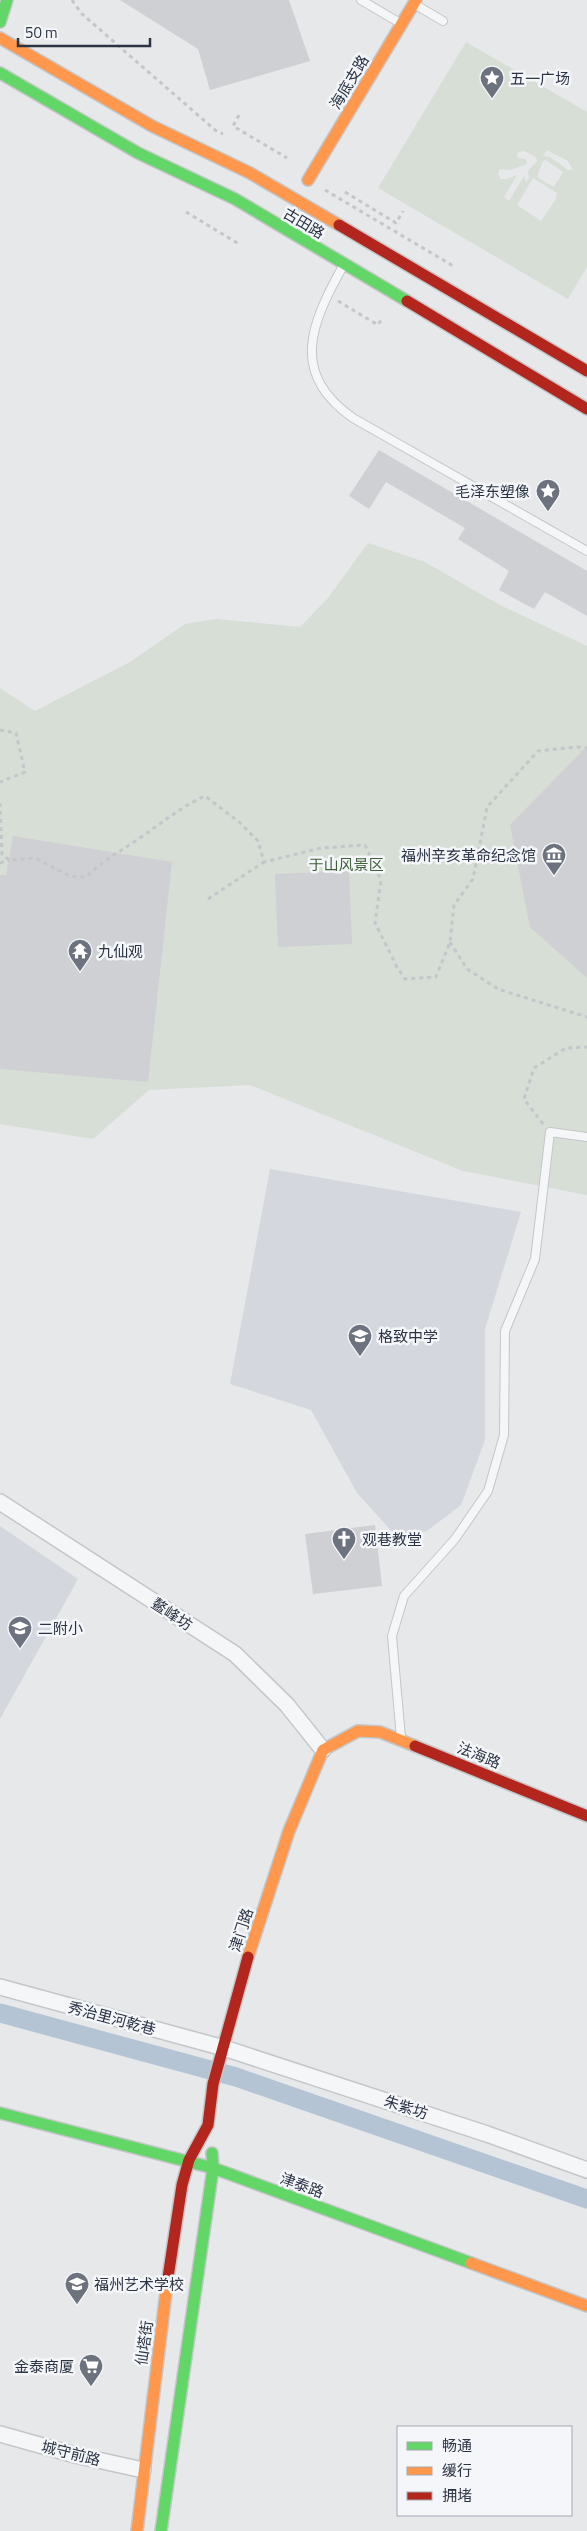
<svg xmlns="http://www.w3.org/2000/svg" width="587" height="2531" viewBox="0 0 587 2531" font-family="'Titillium Web','Noto Sans SC',sans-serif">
<rect width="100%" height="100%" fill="#e6e8ea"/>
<g fill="#d4d7dd">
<path d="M270,1169L521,1212L485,1329V1440L461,1505L427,1531L397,1537L357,1493L311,1410L230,1384Z"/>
<path d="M0,1526L78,1579L0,1719Z"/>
</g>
<g fill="#d6ded6" fill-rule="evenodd">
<path d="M466,42L587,112V267L568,299L378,188ZM547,150L568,161L573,170H568L550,157L543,156ZM524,151L536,157L537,161L528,171L529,179L526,182L524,176L509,201L504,197L517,175L507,179H500L498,172L500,169L510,170L527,164L526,159L518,158L517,156L518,152ZM546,160L563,172L554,187L537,177L543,161ZM533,178L557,193L556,199L541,221L517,205Z"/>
<path d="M368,543L425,562L498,604L587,646V1195L463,1171L250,1085L149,1090L93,1139L0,1124V688L35,711L130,662L185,624L216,619L300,627L328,598Z"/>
</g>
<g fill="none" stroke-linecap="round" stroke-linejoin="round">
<path stroke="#b4c4d5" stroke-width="19" d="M0,2013L236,2077L587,2199"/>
</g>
<g fill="#ced0d3">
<path d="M120,0H289L310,61L210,90L198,49Z"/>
<path d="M379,450L587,571V616L545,592L534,609L499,590L509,571L458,539L465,528L386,482L369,509L349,496Z"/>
<path d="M587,746V978L530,927L510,825Z"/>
<path d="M13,836L172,862L148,1082L0,1069V875H6Z"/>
<path d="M349,871L352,944L278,947L275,874Z"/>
<path d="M375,1525L382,1586L313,1594L305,1534Z"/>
</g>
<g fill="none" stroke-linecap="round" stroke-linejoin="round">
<defs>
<g id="lane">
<path d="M361,0L400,23"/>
<path d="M416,5L443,21"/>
<path d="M343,266C311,324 289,373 353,418L587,551"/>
<path d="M401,1738L392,1636L404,1596L455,1539L488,1491L504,1435L505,1331L535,1259L550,1132L587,1137"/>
</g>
<g id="street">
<path d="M0,1502L235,1654L287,1705L323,1750"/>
<path d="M0,1987L224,2048L487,2134L587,2170"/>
<path d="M0,2434L75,2455L143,2470"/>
</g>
<g id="fast">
<path d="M0,22L7,0"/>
<path d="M0,73L138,153L235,199L407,301"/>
<path d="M0,2113L213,2168L471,2263"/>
<path d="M161,2531L213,2168L212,2153"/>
</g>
<g id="slow">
<path d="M0,38L152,126L250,173L339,225"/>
<path d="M308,180L416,0"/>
<path d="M248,1957L289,1831L323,1750L358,1731L380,1732L415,1746"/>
<path d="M471,2263L587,2306"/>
<path d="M137,2531L167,2284"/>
</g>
<g id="jam">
<path d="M339,225L587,371"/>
<path d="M407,301L587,409"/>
<path d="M415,1746L587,1816"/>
<path d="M167,2284L182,2185L189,2160L208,2125L213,2084L248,1957"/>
</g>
</defs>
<use href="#lane" stroke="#c4c6c8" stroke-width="10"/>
<use href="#street" stroke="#c4c6c8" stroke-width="18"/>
<use href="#fast" stroke="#c4c6c8" stroke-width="14"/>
<use href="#slow" stroke="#c4c6c8" stroke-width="14"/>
<use href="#jam" stroke="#c4c6c8" stroke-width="14"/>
<g stroke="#c5c6ca" stroke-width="3" stroke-dasharray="4 4" stroke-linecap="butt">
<path d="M72,0L82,14L215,130L223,134"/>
<path d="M239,115L233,126L287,158"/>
<path d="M325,190L455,267"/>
<path d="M345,192L396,223L403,211"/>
<path d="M186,212L239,244"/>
<path d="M338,301L378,325L381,320"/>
<path d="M0,730L16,733L25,772L0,782"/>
<path d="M0,803L2,854L9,860L35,858L70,876L86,877C102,861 121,851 140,838C163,822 179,808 205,796L239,822L258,841L264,862L321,848L365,845L381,880L375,923L398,969L405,979L436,977L450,942L454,905L473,879L487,807L538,751L577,747L587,748"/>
<path d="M0,863L9,860"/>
<path d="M208,899L264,862"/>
<path d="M450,942L467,969L498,989L587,1017"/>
<path d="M543,1124L524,1099L534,1068L566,1048L587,1047"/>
</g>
<use href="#lane" stroke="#f5f6f7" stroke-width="8"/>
<use href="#street" stroke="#f5f6f7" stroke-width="15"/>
<use href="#fast" stroke="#63d668" stroke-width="11"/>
<use href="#slow" stroke="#ff974d" stroke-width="11"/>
<use href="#jam" stroke="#b3261e" stroke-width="11"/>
</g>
<defs>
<symbol id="sight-pin" viewBox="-11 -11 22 30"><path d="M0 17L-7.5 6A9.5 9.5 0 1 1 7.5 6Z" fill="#6c737f" stroke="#f4f6f9"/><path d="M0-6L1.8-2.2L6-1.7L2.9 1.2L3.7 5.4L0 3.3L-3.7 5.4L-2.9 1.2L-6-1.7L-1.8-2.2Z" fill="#fff"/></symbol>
<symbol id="museum-pin" viewBox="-11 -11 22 30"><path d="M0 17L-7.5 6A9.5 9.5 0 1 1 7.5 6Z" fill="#6c737f" stroke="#f4f6f9"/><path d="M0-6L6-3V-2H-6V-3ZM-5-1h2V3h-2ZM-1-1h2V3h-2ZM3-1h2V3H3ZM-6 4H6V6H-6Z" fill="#fff"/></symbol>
<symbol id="temple-pin" viewBox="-11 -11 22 30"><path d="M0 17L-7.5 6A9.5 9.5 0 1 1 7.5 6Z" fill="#6c737f" stroke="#f4f6f9"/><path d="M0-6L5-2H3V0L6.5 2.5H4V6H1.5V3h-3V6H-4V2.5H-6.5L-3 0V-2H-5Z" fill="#fff"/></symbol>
<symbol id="school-pin" viewBox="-11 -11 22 30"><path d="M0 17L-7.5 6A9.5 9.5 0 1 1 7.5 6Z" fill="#6c737f" stroke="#f4f6f9"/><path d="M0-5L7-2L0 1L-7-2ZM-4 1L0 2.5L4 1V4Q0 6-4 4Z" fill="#fff"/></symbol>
<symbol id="church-pin" viewBox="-11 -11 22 30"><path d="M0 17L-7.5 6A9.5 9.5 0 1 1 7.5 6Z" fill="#6c737f" stroke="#f4f6f9"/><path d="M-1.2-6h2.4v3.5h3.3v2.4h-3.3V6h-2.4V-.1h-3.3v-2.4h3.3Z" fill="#fff"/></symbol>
<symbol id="supermarket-pin" viewBox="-11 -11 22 30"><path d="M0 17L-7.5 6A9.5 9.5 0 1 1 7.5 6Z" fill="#6c737f" stroke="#f4f6f9"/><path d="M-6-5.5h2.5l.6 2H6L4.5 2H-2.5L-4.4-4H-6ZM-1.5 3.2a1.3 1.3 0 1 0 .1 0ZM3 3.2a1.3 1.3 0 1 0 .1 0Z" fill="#fff"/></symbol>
</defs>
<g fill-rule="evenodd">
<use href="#sight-pin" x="478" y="64" width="28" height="38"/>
<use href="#sight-pin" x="534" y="477" width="28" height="38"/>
<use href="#museum-pin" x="540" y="841" width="28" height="38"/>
<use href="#temple-pin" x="66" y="937" width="28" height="38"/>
<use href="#school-pin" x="346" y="1322" width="28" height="38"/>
<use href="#church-pin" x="330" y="1525" width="28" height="38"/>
<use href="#school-pin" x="6" y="1614" width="28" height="38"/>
<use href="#school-pin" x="63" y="2270" width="28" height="38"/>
<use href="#supermarket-pin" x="77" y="2352" width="28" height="38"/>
</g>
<g text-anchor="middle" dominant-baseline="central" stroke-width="5" stroke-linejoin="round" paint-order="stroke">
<g font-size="15" fill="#2b3445" stroke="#f4f6f9" text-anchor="start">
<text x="510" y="78">五一广场</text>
<text x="530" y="491" text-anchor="end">毛泽东塑像</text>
<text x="536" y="855" text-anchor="end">福州辛亥革命纪念馆</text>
<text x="98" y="951">九仙观</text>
<text x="378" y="1336">格致中学</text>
<text x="362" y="1539">观巷教堂</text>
<text x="38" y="1628">二附小</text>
<text x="94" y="2284">福州艺术学校</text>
<text x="74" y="2366" text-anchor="end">金泰商厦</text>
</g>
<g font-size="15" fill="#2b3445" stroke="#f4f6f9">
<text transform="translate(349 82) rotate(-59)">海底支路</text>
<text transform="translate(304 223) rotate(31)">古田路</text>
<text transform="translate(172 1614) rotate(33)">鳌峰坊</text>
<text transform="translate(479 1755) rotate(22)">法海路</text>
<text transform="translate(241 1930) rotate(-72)">津门路</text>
<text transform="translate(112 2018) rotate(15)">秀治里河乾巷</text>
<text transform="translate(406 2107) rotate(18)">朱紫坊</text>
<text transform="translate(302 2185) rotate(20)">津泰路</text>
<text transform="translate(144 2343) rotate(-82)">仙塔街</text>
<text transform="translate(71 2453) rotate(14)">城守前路</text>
</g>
<g font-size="15" fill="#3f6138" stroke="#f4f6f9">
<text x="346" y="864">于山风景区</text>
</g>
</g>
<rect x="397" y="2426" width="175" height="90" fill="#f4f6f9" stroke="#a4a8b1"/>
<rect x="407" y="2442" width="25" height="8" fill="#63d668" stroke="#a4a8b1"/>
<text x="442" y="2451" font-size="15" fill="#2b3445">畅通</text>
<rect x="407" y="2467" width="25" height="8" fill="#ff974d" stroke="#a4a8b1"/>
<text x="442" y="2476" font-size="15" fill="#2b3445">缓行</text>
<rect x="407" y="2492" width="25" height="8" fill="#b3261e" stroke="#a4a8b1"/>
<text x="442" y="2501" font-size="15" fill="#2b3445">拥堵</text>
<path d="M18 38v8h132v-8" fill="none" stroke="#2b3445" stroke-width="2.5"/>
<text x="25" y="38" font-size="15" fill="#2b3445" stroke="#f4f6f9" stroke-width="4" paint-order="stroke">50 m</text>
</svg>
